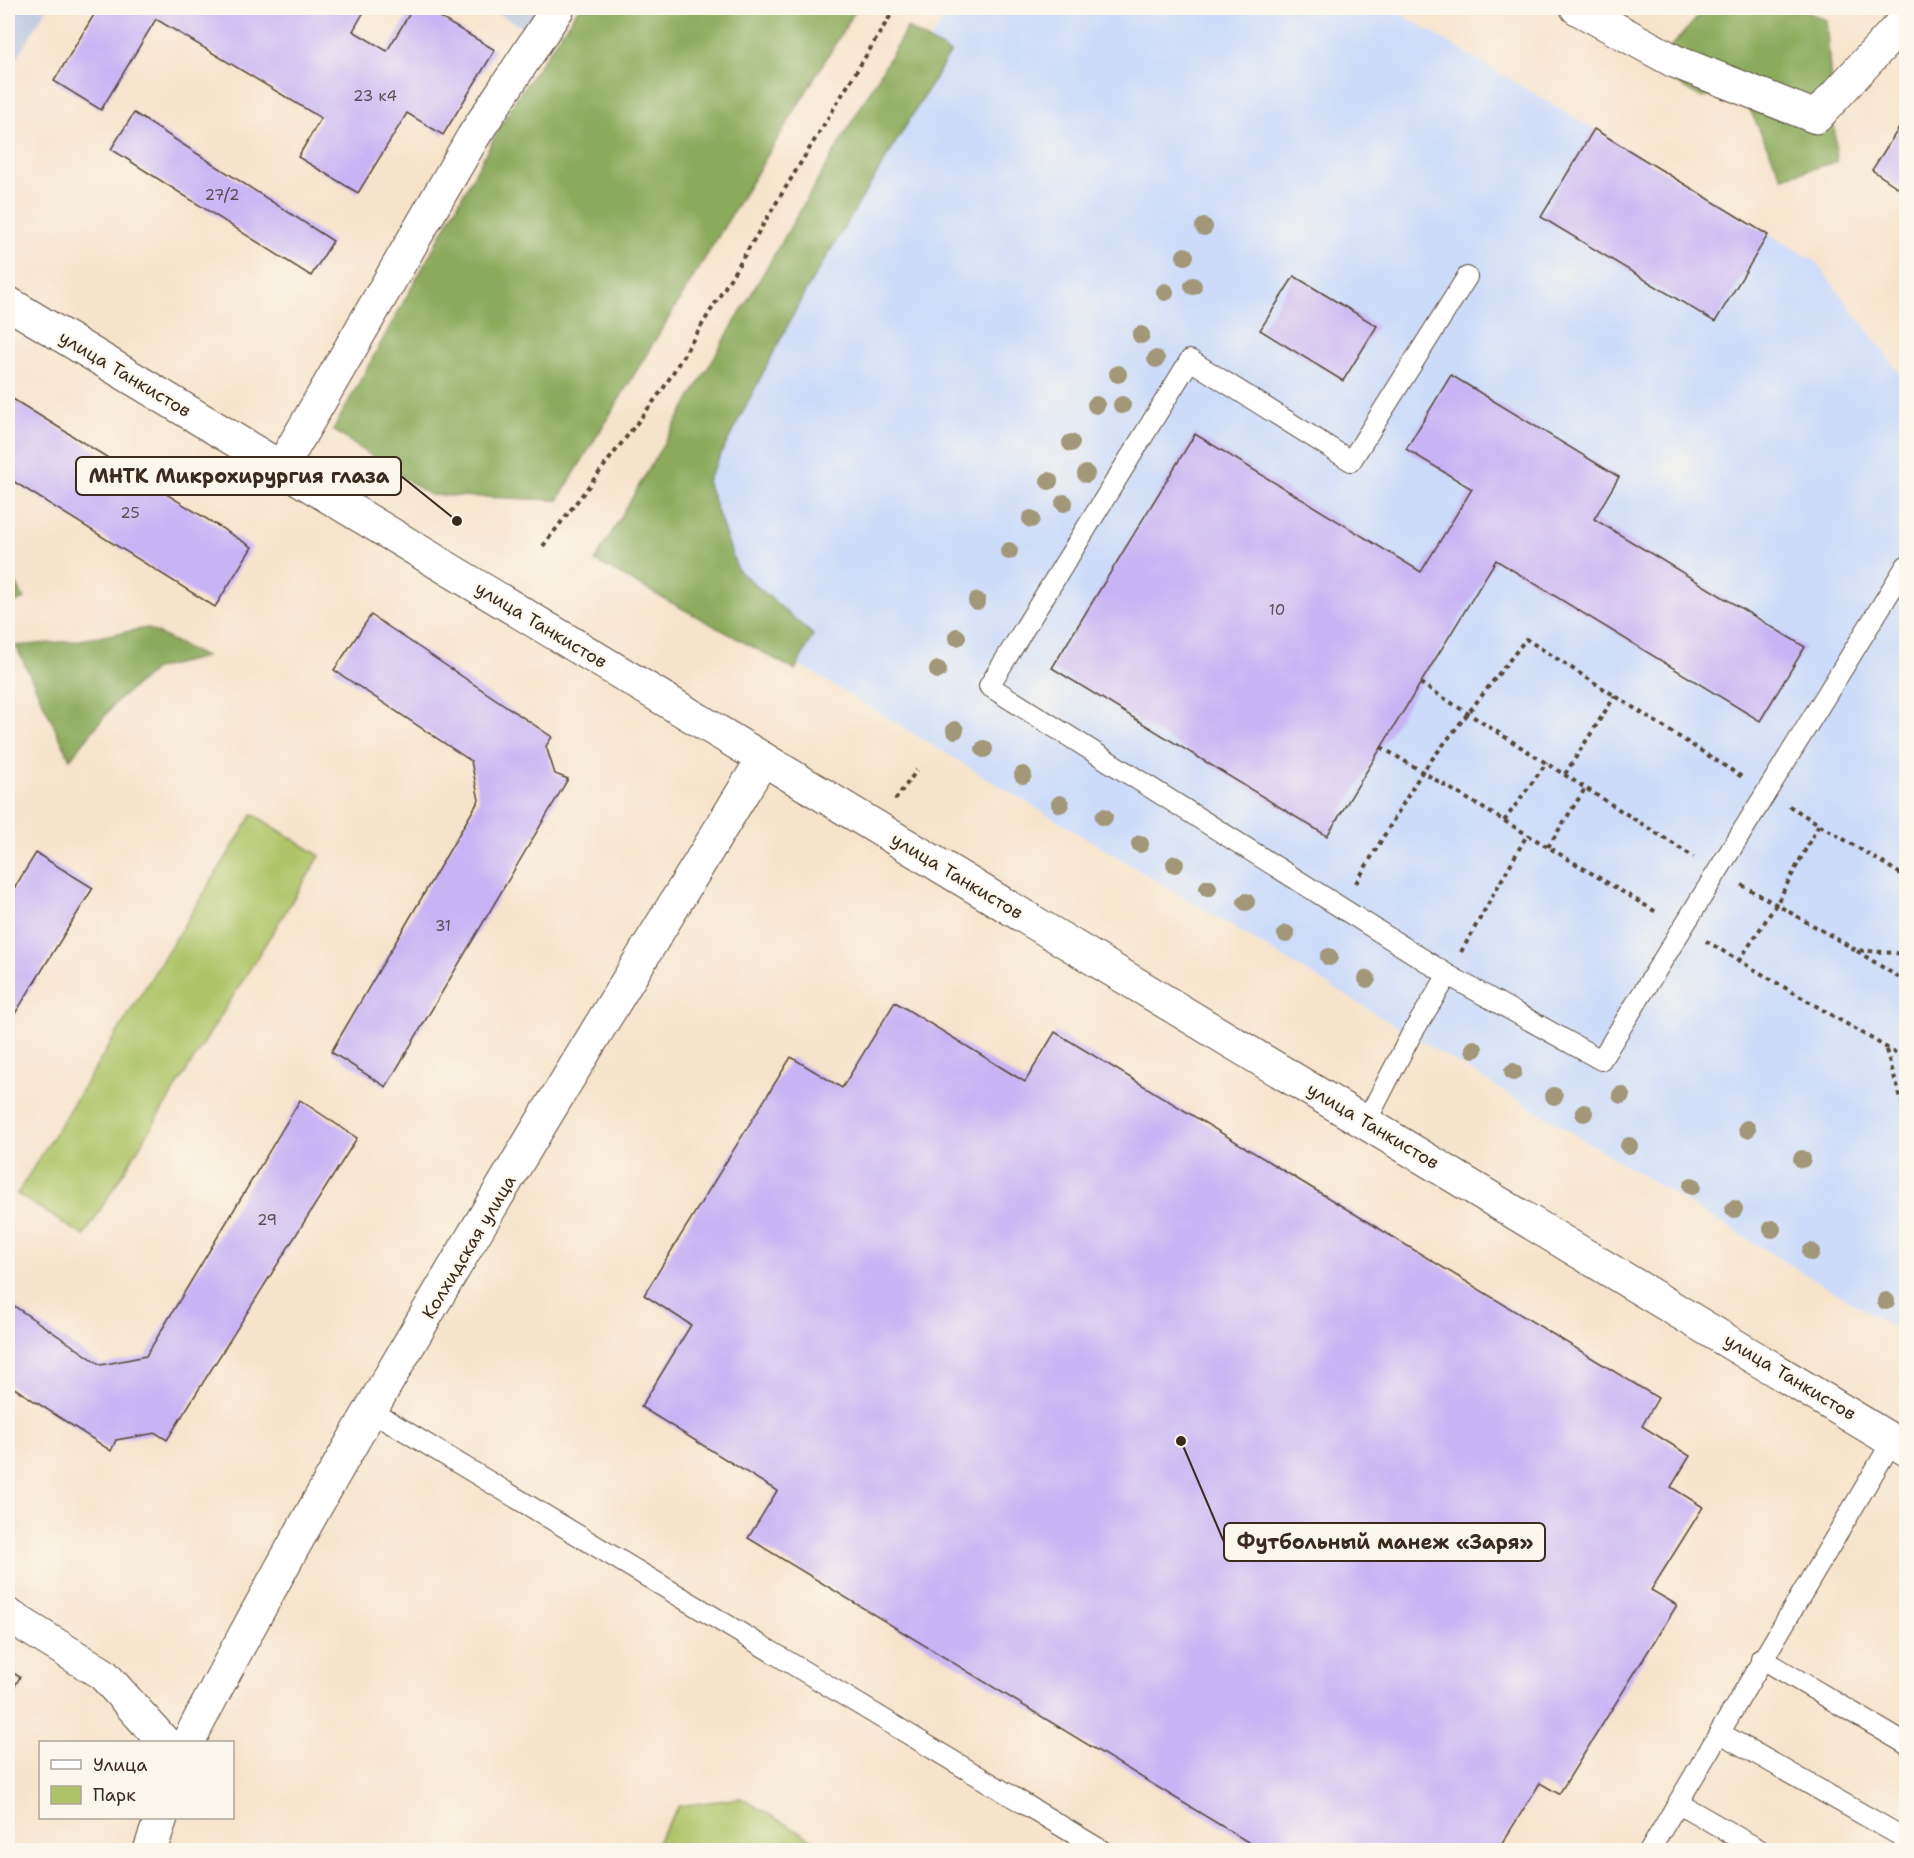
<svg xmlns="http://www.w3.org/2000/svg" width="1914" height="1858" viewBox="0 0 1914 1858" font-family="'Shantell Sans',sans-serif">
<rect width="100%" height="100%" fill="#fbf7ec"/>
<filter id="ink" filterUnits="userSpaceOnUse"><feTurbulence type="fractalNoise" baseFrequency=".0167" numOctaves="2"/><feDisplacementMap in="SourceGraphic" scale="12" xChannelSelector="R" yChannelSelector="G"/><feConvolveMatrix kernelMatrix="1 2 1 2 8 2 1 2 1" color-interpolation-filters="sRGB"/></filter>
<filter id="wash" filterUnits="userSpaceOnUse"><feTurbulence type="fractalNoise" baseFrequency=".008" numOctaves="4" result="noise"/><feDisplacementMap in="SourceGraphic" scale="24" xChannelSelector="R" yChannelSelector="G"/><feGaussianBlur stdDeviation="1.35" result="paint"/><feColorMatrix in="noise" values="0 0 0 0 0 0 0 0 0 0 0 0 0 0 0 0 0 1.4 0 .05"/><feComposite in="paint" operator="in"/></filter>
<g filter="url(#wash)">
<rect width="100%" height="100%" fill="#f6e3cb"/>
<path fill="#ccdbfa" d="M950,8H1391L1815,261L1906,381V1335L614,552Z"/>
<g fill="#b8c5de">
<path d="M8,8H47L8,73Z"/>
<path d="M489,8H552L535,35Z"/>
</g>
<g fill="#afc468" stroke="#757743" stroke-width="1.5">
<path d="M253,814L320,856L84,1236L17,1194Z"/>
<path d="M741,1798L830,1850H652L679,1806Z"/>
</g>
<g fill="#8baa5c" stroke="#636a3d" stroke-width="1.5">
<path d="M579,8H857L558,500L430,495L333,430L516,99Z"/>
<path d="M1706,8H1799L1826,20L1837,162L1782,177L1741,91L1702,98L1652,68Z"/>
<path d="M907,28L950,53L805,292L707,481L737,569L813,635L795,670L595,561Z"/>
<path d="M8,568L24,599L8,605Z"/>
<path d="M147,628L205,657L155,669L115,703L70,759L16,646L75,641Z"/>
</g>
<g id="blocks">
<g fill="#c8b4f4">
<path d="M98,8H366L353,31L387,51L413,8H424L495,50L443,135L407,113L358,193L298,157L321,118L156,19L101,110L54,81Z"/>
<path d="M1906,80V97L1899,93Z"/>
<path d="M134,113L333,241L311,276L111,149Z"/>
<path d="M1906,117V193L1872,170Z"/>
<path d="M1594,129L1768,235L1715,322L1541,217Z"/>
<path d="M1294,276L1377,326L1343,381L1260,330Z"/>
<path d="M1451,375L1619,477L1594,519L1805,647L1760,721L1496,560L1327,836L1052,668L1195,434L1421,572L1472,489L1406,449Z"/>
<path d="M8,396L252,547L215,607L8,478Z"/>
<path d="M371,615L552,737L546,746L555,774L568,779L386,1087L331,1052L479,800L471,761L334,670Z"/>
<path d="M36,853L93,888L8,1025V898Z"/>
<path d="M895,1002L1025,1082L1055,1032L1658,1398L1642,1426L1690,1456L1671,1487L1703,1507L1651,1590L1677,1605L1559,1794L1540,1783L1498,1850H1261L748,1538L777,1491L641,1407L691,1325L644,1295L791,1057L842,1088Z"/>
<path d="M300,1100L357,1138L167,1440L156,1433L116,1440L111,1451L8,1384V1302L101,1365L146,1356Z"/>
<path d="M8,1670L20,1677L8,1698Z"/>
</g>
</g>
</g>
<g filter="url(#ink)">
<use href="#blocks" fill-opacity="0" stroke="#574638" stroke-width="1.5"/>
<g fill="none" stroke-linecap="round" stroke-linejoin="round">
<defs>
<g id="service">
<path d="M1467,277L1351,461L1190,360L989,686L1448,975L1601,1060L1906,566"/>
<path d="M1366,1122L1411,1035L1448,975"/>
<path d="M370,1410L1101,1850"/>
<path d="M1761,1658L1906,1744"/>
<path d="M1720,1733L1906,1839"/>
<path d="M1678,1803L1760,1850"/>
<path d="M1650,1850L1893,1440"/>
</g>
<g id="minor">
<path d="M1577,8L1674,61L1816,117L1906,19"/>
<path d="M281,468L473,137L558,8"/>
<path d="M8,1615L103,1674L164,1742"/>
<path d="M188,1742C363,1405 566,1083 763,759"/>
<path d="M150,1850L161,1818"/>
</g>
<path id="tertiary" d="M8,303L1906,1449"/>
</defs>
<use href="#service" stroke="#574638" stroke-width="22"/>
<use href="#minor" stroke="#574638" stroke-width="35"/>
<use href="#tertiary" stroke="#574638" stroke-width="35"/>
<g stroke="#574638" stroke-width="4" stroke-dasharray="4.5 4.5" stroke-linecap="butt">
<path d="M543,546L663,389L895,8"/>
<path d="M1420,683L1694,857"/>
<path d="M1381,747L1658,913"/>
<path d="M1565,774L1615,696"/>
<path d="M895,800L917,770"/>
<path d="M1789,806L1906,877"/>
<path d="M1504,821L1547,762"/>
<path d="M1548,847L1586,787"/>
<path d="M1356,883L1422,772L1526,639L1742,777"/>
<path d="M1742,885L1856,950L1906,954"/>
<path d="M1706,941L1906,1059"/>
<path d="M1857,951L1906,982"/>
<path d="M1461,952L1527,835"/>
<path d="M1739,961L1776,905L1819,824"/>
<path d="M1886,1050L1906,1115"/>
</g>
<use href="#service" stroke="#fff" stroke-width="20"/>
<use href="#minor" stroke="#fff" stroke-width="33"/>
<use href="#tertiary" stroke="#fff" stroke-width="33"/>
</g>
<g fill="#a29778">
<circle cx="1204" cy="227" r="9"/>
<circle cx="1185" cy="256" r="9"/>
<circle cx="1193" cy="286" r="9"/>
<circle cx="1165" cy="292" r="9"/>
<circle cx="1141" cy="335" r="9"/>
<circle cx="1156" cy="359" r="9"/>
<circle cx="1118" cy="374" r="9"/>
<circle cx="1096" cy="405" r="9"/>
<circle cx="1122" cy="405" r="9"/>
<circle cx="1071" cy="443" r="9"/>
<circle cx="1086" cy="474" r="9"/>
<circle cx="1049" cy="481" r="9"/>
<circle cx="1064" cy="503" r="9"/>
<circle cx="1031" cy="519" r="9"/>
<circle cx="1009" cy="551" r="9"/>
<circle cx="977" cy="601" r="9"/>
<circle cx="957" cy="637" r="9"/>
<circle cx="938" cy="670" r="9"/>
<circle cx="955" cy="730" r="9"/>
<circle cx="984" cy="749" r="9"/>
<circle cx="1023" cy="775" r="9"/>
<circle cx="1060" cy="804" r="9"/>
<circle cx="1104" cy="817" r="9"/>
<circle cx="1140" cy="844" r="9"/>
<circle cx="1175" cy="864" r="9"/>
<circle cx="1208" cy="888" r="9"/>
<circle cx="1246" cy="902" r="9"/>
<circle cx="1286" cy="934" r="9"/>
<circle cx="1329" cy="957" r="9"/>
<circle cx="1367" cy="979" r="9"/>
<circle cx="1474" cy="1049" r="9"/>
<circle cx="1513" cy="1072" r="9"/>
<circle cx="1621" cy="1095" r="9"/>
<circle cx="1554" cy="1096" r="9"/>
<circle cx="1584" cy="1113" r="9"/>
<circle cx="1747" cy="1129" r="9"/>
<circle cx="1629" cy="1146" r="9"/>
<circle cx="1802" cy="1159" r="9"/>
<circle cx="1692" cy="1186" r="9"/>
<circle cx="1734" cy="1209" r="9"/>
<circle cx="1772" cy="1229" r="9"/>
<circle cx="1811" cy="1252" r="9"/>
<circle cx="1886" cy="1301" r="9"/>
</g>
</g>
<g text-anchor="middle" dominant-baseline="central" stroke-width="4.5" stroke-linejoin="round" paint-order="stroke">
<g font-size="15" fill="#5e4c54">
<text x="375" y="96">23 к4</text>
<text x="222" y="195">27/2</text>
<text x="130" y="513">25</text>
<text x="1277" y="610">10</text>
<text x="443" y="926">31</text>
<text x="267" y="1220">29</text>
</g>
<g font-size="18" fill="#3b2a1e" stroke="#fbf7ec">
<text transform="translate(125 374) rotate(31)">улица Танкистов</text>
<text transform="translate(541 625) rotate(31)">улица Танкистов</text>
<text transform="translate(957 876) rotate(31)">улица Танкистов</text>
<text transform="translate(1373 1126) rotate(31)">улица Танкистов</text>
<text transform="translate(469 1247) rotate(-59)">Колхидская улица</text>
<text transform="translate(1790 1377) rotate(31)">улица Танкистов</text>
</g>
</g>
<path fill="none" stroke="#3b2a1e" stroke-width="2" d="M457 521L401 476M1181 1441L1224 1542"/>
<g fill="#3b2a1e" stroke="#fbf7ec" stroke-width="2">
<circle cx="457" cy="521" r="6"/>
<circle cx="1181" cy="1441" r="6"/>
</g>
<g fill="#fbf7ec" stroke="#3b2a1e" stroke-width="2">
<rect x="76" y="457" width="325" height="38" rx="6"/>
<rect x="1224" y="1523" width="321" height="38" rx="6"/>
</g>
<g font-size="20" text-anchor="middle" font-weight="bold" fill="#3b2a1e">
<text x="239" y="483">МНТК Микрохирургия глаза</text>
<text x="1385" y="1549">Футбольный манеж «Заря»</text>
</g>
<rect width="1914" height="1858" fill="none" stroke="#fbf7ec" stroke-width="30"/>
<rect x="39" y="1741" width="195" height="78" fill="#fbf7ec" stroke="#aea59a" stroke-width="1.5"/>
<rect x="51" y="1760" width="30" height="9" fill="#ffffff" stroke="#aea59a" stroke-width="1.5"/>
<text x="93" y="1771" font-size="18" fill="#3b2a1e">Улица</text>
<rect x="51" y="1786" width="30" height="18" fill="#afc468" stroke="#aea59a" stroke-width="1.5"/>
<text x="93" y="1801" font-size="18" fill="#3b2a1e">Парк</text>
</svg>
